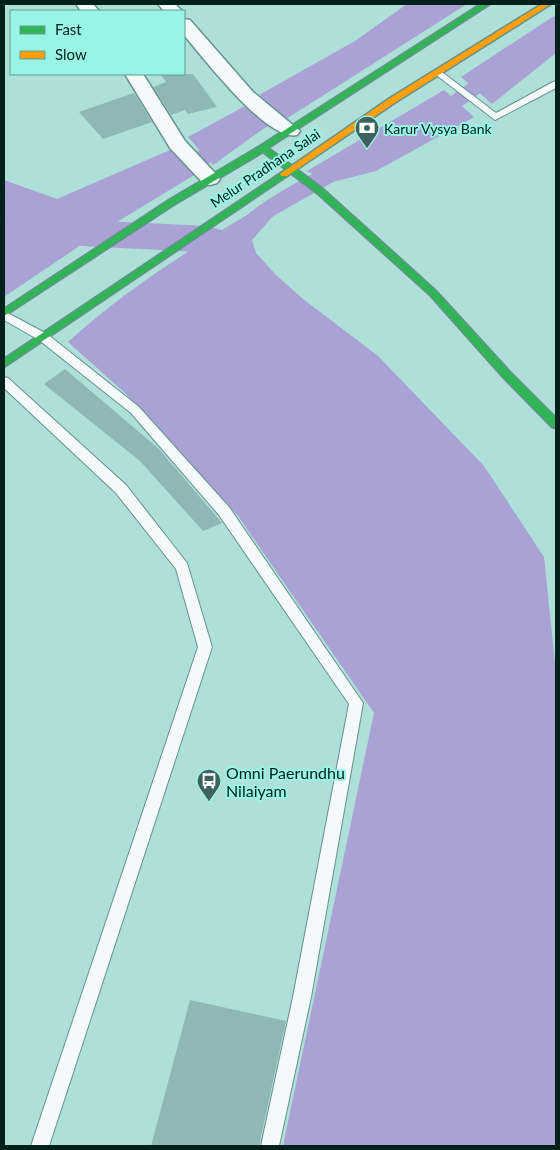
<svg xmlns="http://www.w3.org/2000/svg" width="560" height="1150" viewBox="0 0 560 1150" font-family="Lato,sans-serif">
<rect width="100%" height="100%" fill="#aedfd8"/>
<g fill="#aaa1d5">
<path d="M407,4H467L286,119L259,95L355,41Z"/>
<path d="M554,16L556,18V53L492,104L461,77Z"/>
<path d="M444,90L474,117L376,171L329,183L307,171Z"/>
<path d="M245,106L267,126L213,165L188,137Z"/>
<path d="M170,150L196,174L97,234L4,297V180L57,199Z"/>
<path d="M262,206L275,214L252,240L256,253L277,276L303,299L378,356L484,466L544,557L556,672V1146H283L374,713L238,516L125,393L68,342C125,290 196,245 262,206Z"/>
</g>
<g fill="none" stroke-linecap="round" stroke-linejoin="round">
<g fill="#aaa1d5" fill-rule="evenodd">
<path d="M556,24V39L458,109L429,126L422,128L415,126L412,122L415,118L444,101L549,26Z"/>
<path d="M296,94L303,96L306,100L303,104L176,184L168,186L160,184L157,179L160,174L289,96Z"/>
<path d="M355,153L363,155L366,160L363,165L270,218L248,240L240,242L232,240L229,235C249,203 313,175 347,155Z"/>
</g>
<path fill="#aaa1d5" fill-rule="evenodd" d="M4,196L84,220L207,226L221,230L245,242L251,251V292L245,302L230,306L215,302L209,292L211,257L200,252L81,246L4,221Z"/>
</g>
<g fill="#8fb7b6">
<path d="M160,74H193L217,107L188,114L185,110L171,115L153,87L166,82Z"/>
<path d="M134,93L152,122L103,139L79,112Z"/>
<path d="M65,369L159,449L222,523L203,531L140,461L44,384Z"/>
<path d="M190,1000L286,1021L259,1146H151Z"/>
</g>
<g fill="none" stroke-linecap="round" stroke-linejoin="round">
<defs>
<g id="lane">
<path d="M438,69L496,113L553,82L556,81V88L495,120L435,74L433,72Z"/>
<path d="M4,311L47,334L139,407L229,507L363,703L311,997L279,1146H261L293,997L349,704L219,515L131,413L39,340L4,320Z"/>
<path d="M4,377L8,378L126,485L187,563L212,647L49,1146H31L198,647L176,569L116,493L4,388Z"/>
</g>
<g id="street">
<path d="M76,4H93L99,11H81Z"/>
<path d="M158,4H175L182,11H164Z"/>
<path d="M184,19L190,20L253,92L300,131L297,135C267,142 203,57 184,35Z"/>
<path d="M125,74H143L185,141L217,175L220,179L217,183L210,185L203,183L170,148Z"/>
</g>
<g id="fast">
<path d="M481,4H490L268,148L323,189L436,291L509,371L556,418V428L552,427L503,377L430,295L317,193L263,152L175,204L4,316V309L169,200L260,146Z"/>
<path d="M284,171L287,172V176L4,367V359Z"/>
</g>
<path id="slow" d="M542,4H551L396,102L287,176H281L280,174L390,98Z"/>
</defs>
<use href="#lane" stroke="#66918c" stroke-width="2"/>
<use href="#street" stroke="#66918c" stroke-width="3"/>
<use href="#fast" stroke="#66918c" stroke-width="3"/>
<use href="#slow" stroke="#66918c" stroke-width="3"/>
<use href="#lane" fill="#f3faf9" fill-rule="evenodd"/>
<use href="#street" fill="#f3faf9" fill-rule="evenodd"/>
<use href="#fast" fill="#30b455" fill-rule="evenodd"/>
<use href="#slow" fill="#ff9f0a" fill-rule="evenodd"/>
</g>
<defs>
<symbol id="bank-pin" viewBox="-11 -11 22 30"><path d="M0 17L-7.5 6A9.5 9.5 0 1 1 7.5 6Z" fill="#3e635e" stroke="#99f4e6"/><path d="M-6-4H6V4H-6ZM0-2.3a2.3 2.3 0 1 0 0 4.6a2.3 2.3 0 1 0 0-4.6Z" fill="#fff"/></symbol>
<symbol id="bus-pin" viewBox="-11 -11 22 30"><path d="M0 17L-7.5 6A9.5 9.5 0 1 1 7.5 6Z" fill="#3e635e" stroke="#99f4e6"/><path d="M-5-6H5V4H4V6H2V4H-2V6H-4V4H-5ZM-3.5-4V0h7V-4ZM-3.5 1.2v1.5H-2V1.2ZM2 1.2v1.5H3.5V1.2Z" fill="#fff"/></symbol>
</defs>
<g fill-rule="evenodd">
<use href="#bank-pin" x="353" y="114" width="28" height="38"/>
<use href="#bus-pin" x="195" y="767" width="28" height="38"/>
</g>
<g text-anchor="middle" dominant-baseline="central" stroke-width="4" stroke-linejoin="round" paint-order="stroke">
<g font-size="14" fill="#02201c" stroke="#99f4e6" text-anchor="start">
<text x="384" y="128">Karur Vysya Bank</text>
</g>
<g font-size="14" fill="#02201c" stroke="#99f4e6">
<text transform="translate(265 168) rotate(-34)">Melur Pradhana Salai</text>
</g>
<g font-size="16" fill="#02201c" stroke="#99f4e6" text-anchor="start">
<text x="226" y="772">Omni Paerundhu<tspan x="226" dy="18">Nilaiyam</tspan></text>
</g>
</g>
<rect width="560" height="1150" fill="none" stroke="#02201c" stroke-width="10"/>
<rect x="10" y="10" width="175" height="65" fill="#99f4e6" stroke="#5d9f95"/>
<rect x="20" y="26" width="25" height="8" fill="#30b455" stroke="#5d9f95"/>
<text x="55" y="35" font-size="15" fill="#02201c">Fast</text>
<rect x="20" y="51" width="25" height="8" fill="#ff9f0a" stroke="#5d9f95"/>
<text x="55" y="60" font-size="15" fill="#02201c">Slow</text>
</svg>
